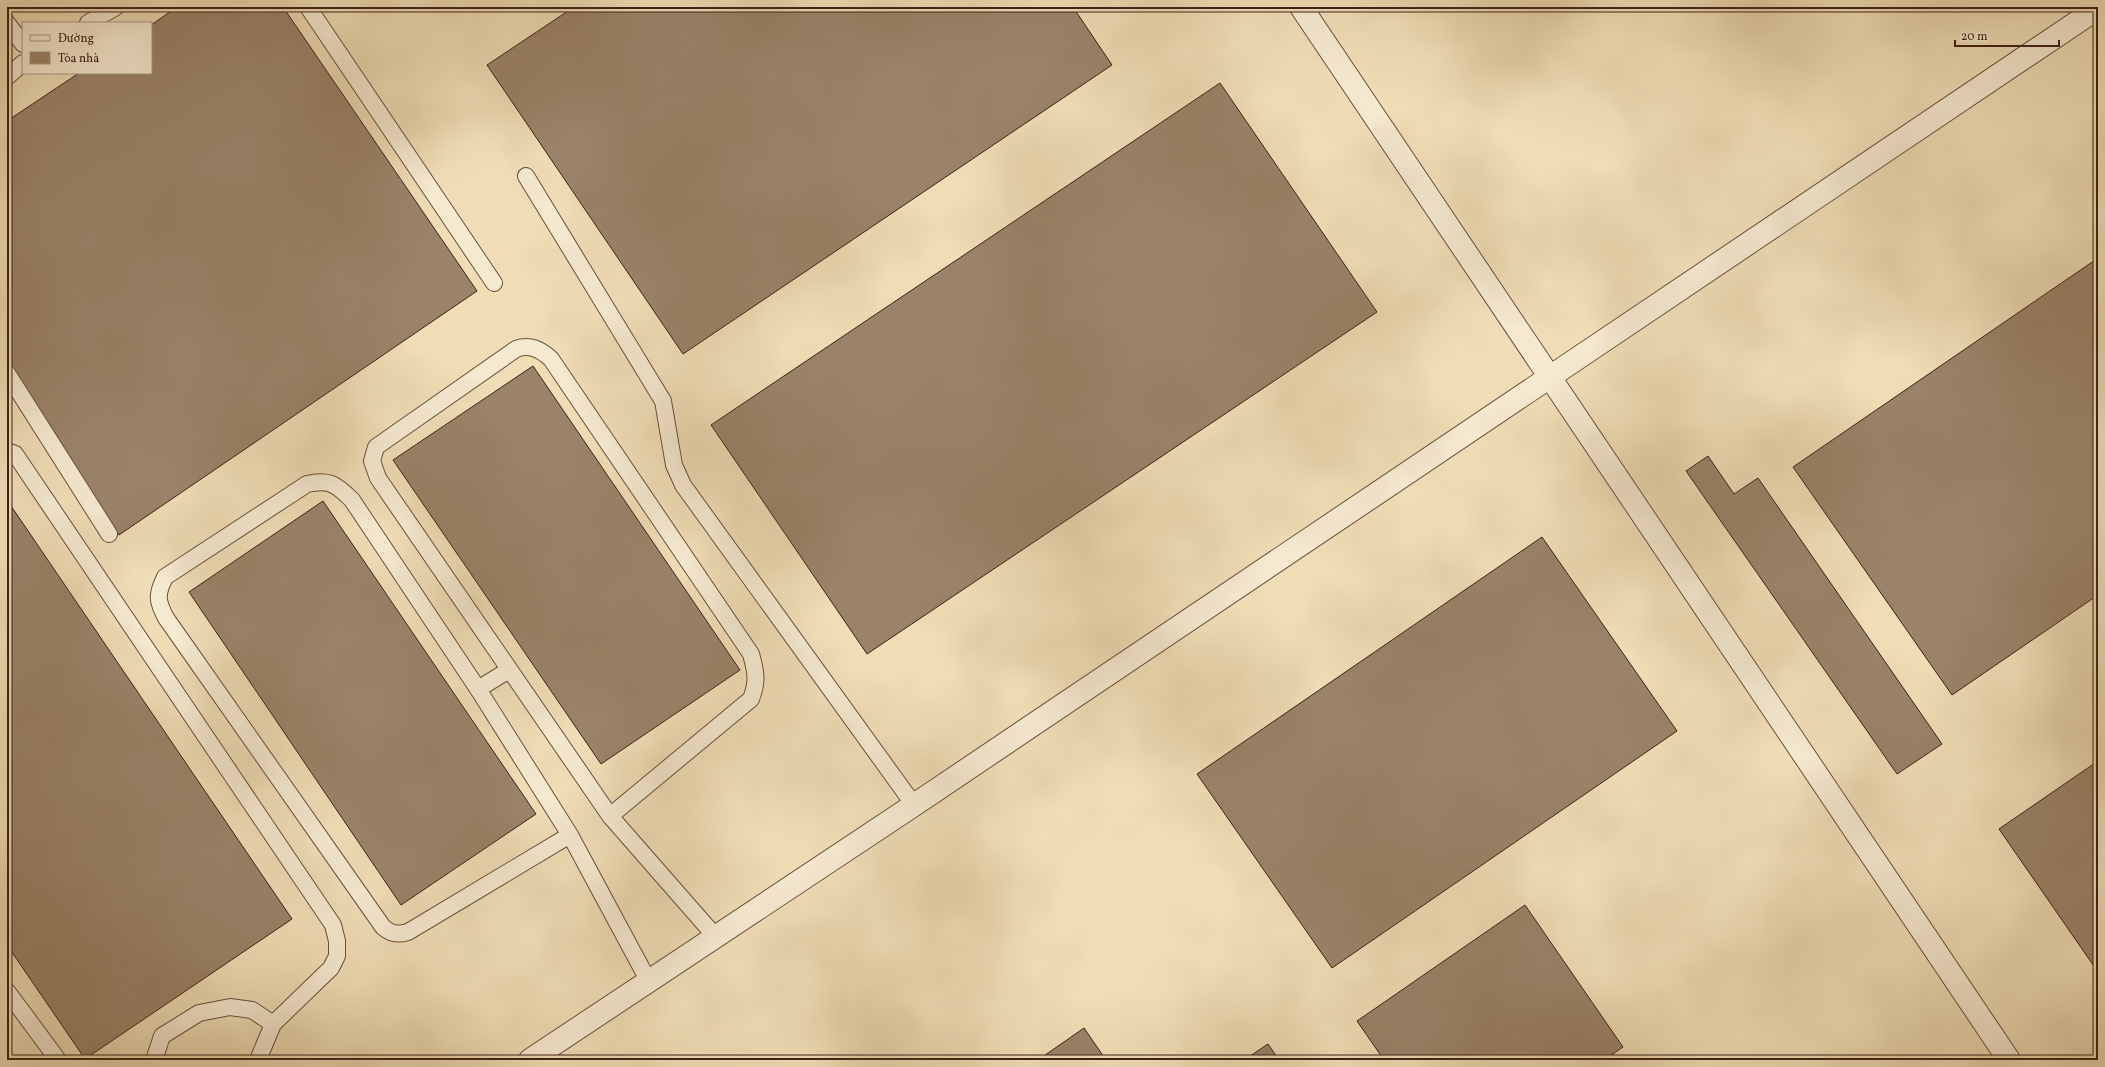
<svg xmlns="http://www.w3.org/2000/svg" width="2105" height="1067" viewBox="0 0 2105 1067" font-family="Vollkorn,serif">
<rect width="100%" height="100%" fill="#efddb6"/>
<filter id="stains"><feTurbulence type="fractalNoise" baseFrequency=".005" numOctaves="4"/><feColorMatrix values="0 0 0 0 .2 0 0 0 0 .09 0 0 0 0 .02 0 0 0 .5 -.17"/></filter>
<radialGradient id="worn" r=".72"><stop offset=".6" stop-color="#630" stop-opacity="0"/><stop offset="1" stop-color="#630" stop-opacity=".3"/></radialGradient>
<g fill="#9a8369" stroke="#3e2116">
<path d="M177,7H283L477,291L119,535L7,372V121L79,73H151V25Z"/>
<path d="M574,7H1073L1112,65L683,354L487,65Z"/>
<path d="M1220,83L1377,312L867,654L711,425Z"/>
<path d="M2098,258V595L1952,695L1793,467Z"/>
<path d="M533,366L740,670L601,764L393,460Z"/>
<path d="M1708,456L1734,494L1758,478L1942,744L1897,774L1686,471Z"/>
<path d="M7,500L292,919L85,1059L7,945Z"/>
<path d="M323,501L536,814L401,905L189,592Z"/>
<path d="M1542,537L1677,731L1332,968L1197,774Z"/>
<path d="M2098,761V972L1999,829Z"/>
<path d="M1525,905L1623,1047L1604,1060H1384L1357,1021Z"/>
<path d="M1084,1028L1106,1060H1038Z"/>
<path d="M1268,1044L1279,1060H1244Z"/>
</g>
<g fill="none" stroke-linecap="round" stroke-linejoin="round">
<defs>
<g id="service">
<path d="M308,7L494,283"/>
<path d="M7,23L23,44"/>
<path d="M88,23L116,7"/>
<path d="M7,77L23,63"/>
<path d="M526,176L663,401L674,465L683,485L914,805"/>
<path d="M7,373L109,534"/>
<path d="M7,451L15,454L333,925L337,941V956L331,968L273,1024L258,1060"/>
<path d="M478,689L509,670"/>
<path d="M610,816L751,699C758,681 756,672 751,654L551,359C540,349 530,344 516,349L376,447L372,461L378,478L610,816L715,936"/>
<path d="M570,835L408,932C397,935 391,934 383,927L166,618C157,601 156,595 165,577L307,484C329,479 336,484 352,500L478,689L570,835L648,980"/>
<path d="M7,991L58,1060"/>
<path d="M154,1060L162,1036L199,1013L230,1007L252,1010L273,1024"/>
</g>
<g id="minor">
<path d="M1301,7L2009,1060"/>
<path d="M530,1060L914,805L2098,8"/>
</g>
</defs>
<use href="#service" stroke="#6a503e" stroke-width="18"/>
<use href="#minor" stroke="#6a503e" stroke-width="24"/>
<use href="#service" stroke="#f5e9d0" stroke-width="16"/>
<use href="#minor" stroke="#f5e9d0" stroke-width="22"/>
</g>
<rect width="2105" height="1067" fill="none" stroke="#efddb6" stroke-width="24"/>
<rect x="8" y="8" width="2089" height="1051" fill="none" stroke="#3e2116" stroke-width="2"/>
<rect x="12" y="12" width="2081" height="1043" fill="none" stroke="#3e2116"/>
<rect x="22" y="22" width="130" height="52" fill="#f5e9d0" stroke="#ac9986"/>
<rect x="30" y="35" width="20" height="6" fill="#f5e9d0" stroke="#ac9986"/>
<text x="58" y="42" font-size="12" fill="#3e2116">Đường</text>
<rect x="30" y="52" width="20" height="12" fill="#9a8369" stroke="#ac9986"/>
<text x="58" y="62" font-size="12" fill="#3e2116">Tòa nhà</text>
<path d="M1955 40v6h104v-6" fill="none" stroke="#3e2116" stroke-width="2"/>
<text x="1961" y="40" font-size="12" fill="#3e2116" stroke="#f5e9d0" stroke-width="3" paint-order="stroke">20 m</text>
<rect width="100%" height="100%" filter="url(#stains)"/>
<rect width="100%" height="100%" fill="url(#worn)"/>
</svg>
